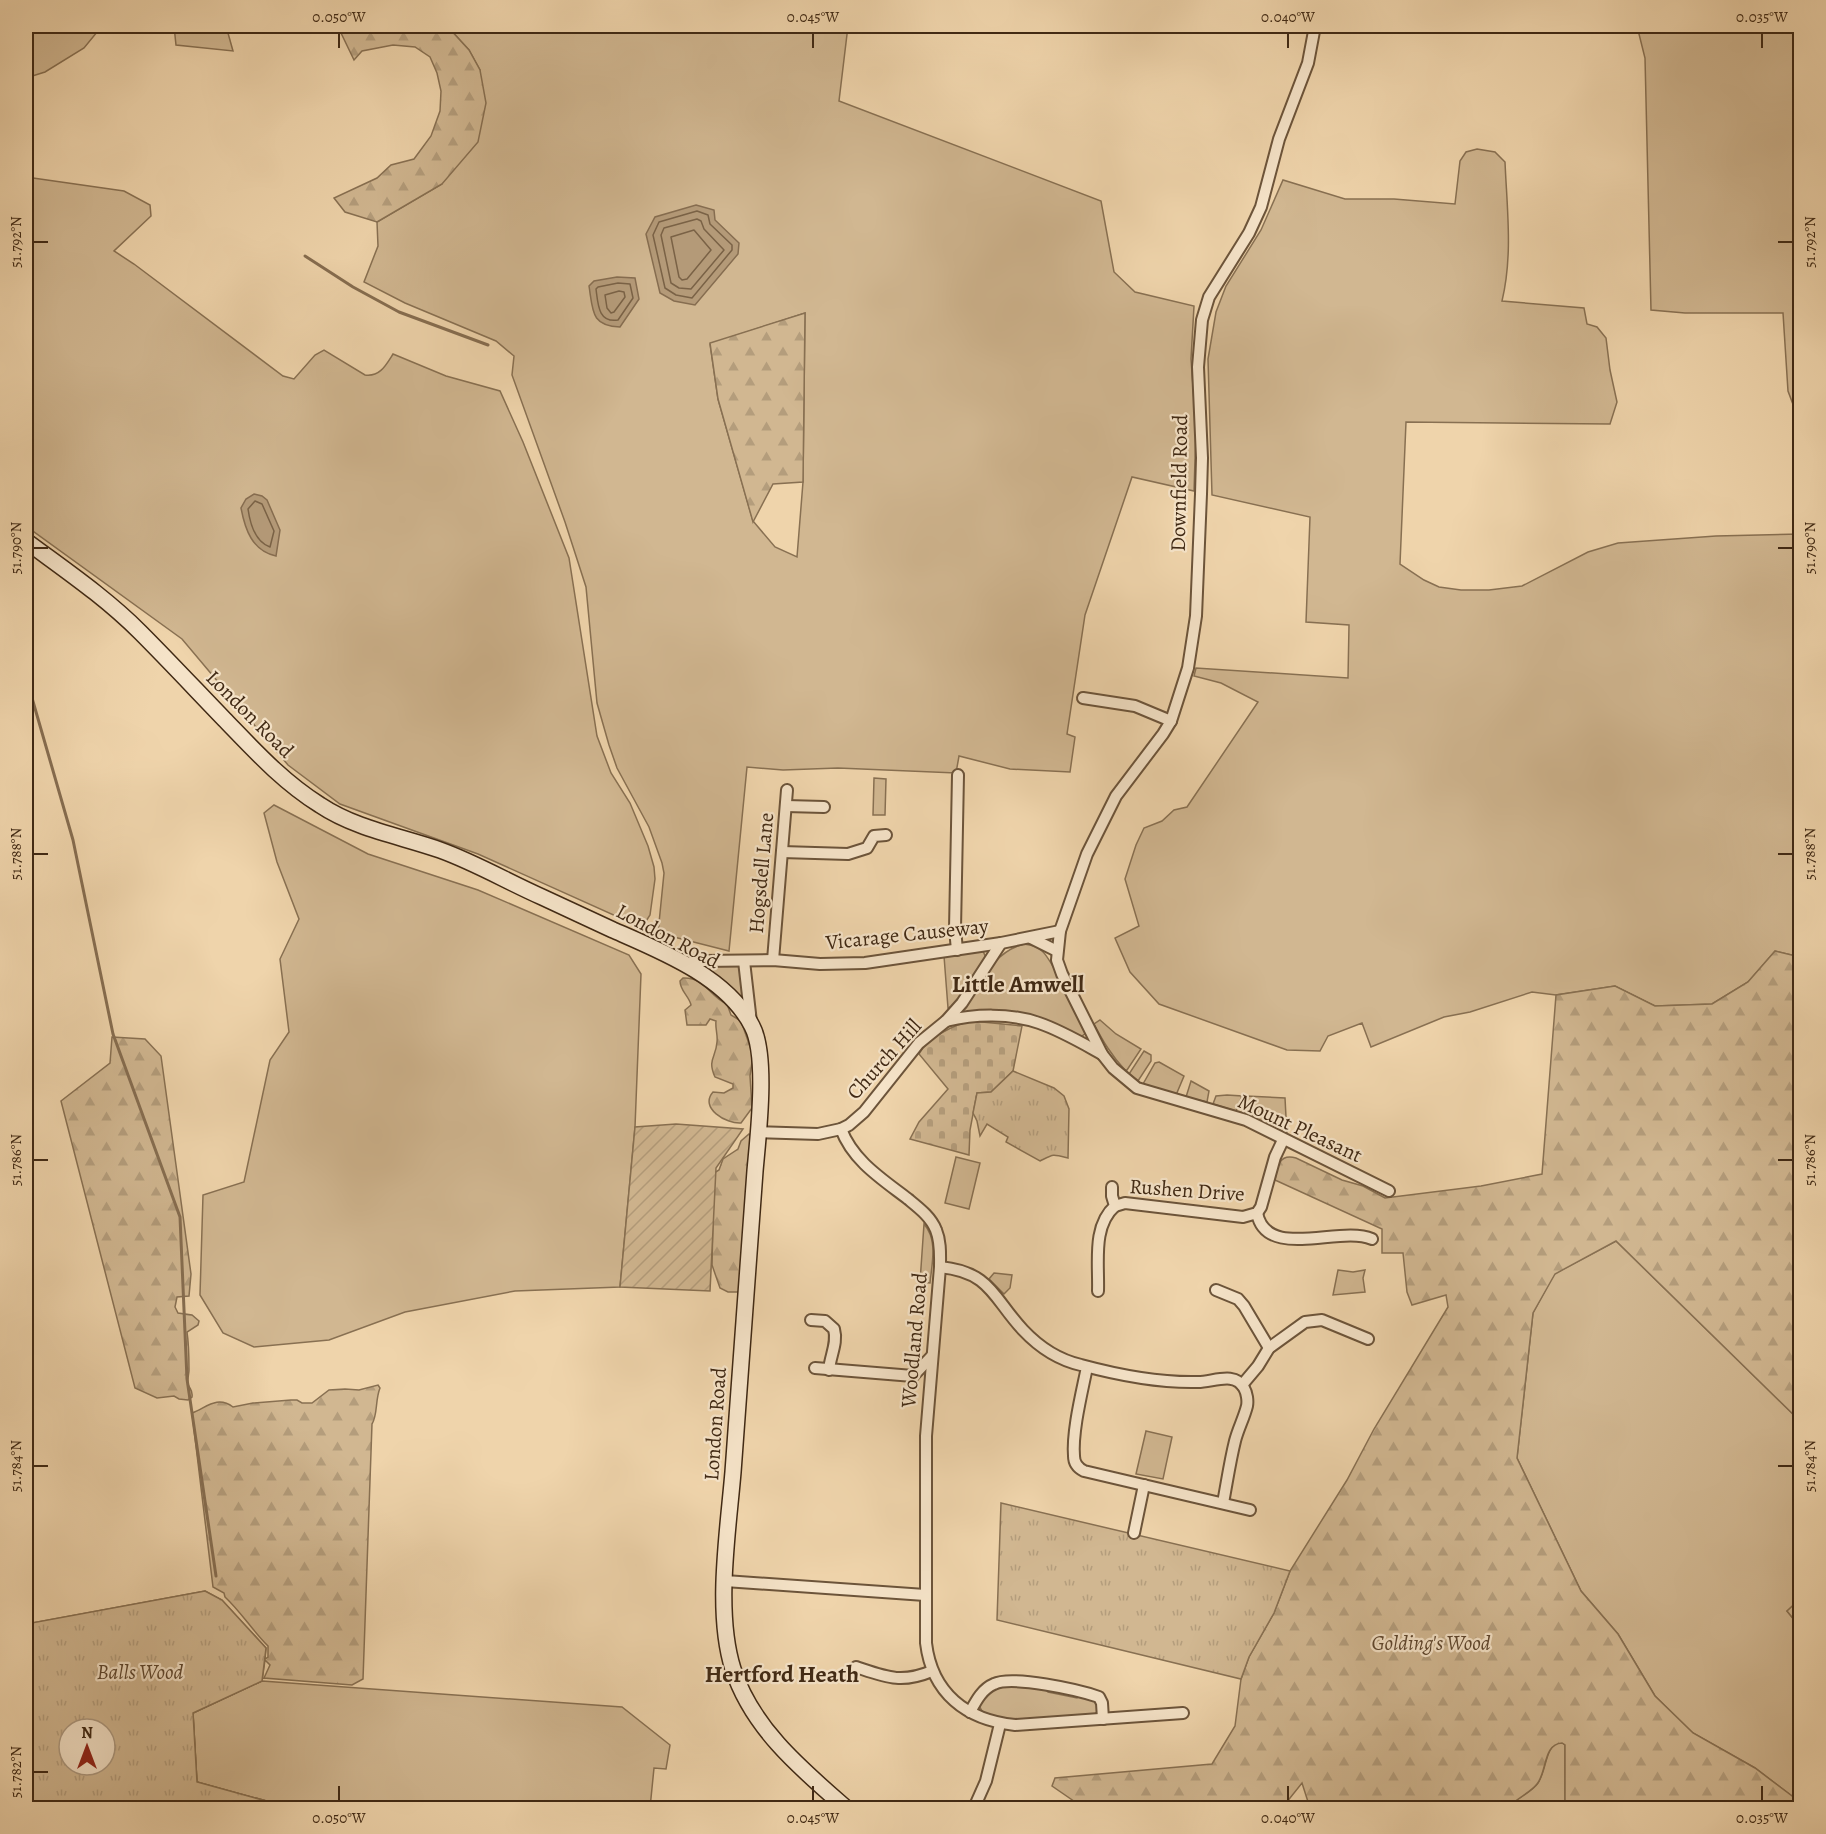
<svg xmlns="http://www.w3.org/2000/svg" width="1826" height="1834" viewBox="0 0 1826 1834" font-family="Alegreya,serif">
<defs>
<pattern id="forest-firs" width="22" height="20" patternUnits="userSpaceOnUse" patternTransform="scale(1.5)"><rect width="22" height="20" fill="#d1b791"/><path d="M5 1l3.5 6h-7zM16 11l3.5 6h-7z" fill="#b49d7c"/></pattern>
<pattern id="cemetery-stones" width="16" height="16" patternUnits="userSpaceOnUse" patternTransform="scale(1.5)"><rect width="16" height="16" fill="#d1b791"/><path d="M2 7V4a2 2 0 0 1 4 0v3zM10 15v-3a2 2 0 0 1 4 0v3z" fill="#b49d7c"/></pattern>
<pattern id="park-tufts" width="24" height="20" patternUnits="userSpaceOnUse" patternTransform="scale(1.5)"><rect width="24" height="20" fill="#d1b791"/><path d="M3 7l-1-3M5 7V3M7 7l1-3M15 17l-1-3M17 17v-4M19 17l1-3" fill="none" stroke="#b49d7c"/></pattern>
<pattern id="garden-furrows" width="10" height="10" patternUnits="userSpaceOnUse" patternTransform="scale(1.5)"><rect width="10" height="10" fill="#d1b791"/><path d="M-1 1l2-2M0 10L10 0M9 11l2-2" fill="none" stroke="#b49d7c"/></pattern>
</defs>
<rect width="100%" height="100%" fill="#efd4ab"/>
<filter id="stains"><feTurbulence type="fractalNoise" baseFrequency=".00333" numOctaves="4"/><feColorMatrix values="0 0 0 0 .2 0 0 0 0 .09 0 0 0 0 .02 0 0 0 .5 -.17"/></filter>
<radialGradient id="worn" r=".72"><stop offset=".6" stop-color="#630" stop-opacity="0"/><stop offset="1" stop-color="#630" stop-opacity=".3"/></radialGradient>
<g fill="#d1b791" stroke="#887052" stroke-width="1.5" fill-rule="evenodd">
<path d="M26,26H102L84,48L45,72L26,78Z"/>
<path d="M174,26H226L233,51L176,45Z"/>
<path d="M447,26H848L839,101L1101,201L1114,272L1135,292L1194,306L1191,359L1196,428L1194,491L1132,477L1085,615L1067,734L1075,737L1070,772L1010,769L959,756L956,773L838,768L783,770L747,767L729,951L658,933L664,873L662,863L649,827L617,768L609,745L597,703L586,587L565,522L512,375L514,356L496,341L405,303L364,282L378,246L377,222L442,184L480,70L469,50ZM805,313L803,482L797,557L775,547L753,521L718,399L710,344Z"/>
<path d="M1637,26H1800V423L1788,391L1783,313H1685L1651,310L1645,58Z"/>
<path d="M1477,149L1495,152L1505,162C1507,209 1513,255 1502,301L1584,308L1587,324L1597,327L1606,338L1610,370L1617,402L1610,424L1406,422L1400,564L1424,580L1439,587L1461,590H1489L1522,586L1588,552L1618,543L1716,536L1800,534V957L1775,951L1748,982L1712,1004L1655,1006L1615,986L1556,995L1532,992L1470,1012L1444,1017L1371,1047L1362,1023L1328,1036L1320,1051L1287,1050L1159,1004L1130,972L1115,938L1139,926L1125,879L1136,845L1144,828L1162,821L1174,810L1187,807L1258,702L1221,683L1194,676L1196,668L1348,678L1349,625L1306,622L1310,517L1212,495L1208,359L1216,312L1226,286L1261,230L1283,180L1345,199H1394L1455,204L1460,161L1466,152Z"/>
<path d="M26,177L124,191L150,205L151,216L114,251L134,264L283,376L294,379L315,355L324,350L365,375C380,377 386,365 393,354L446,376L500,391L523,442L569,558L597,736L611,773L630,803L648,846L654,867L655,879L650,915L643,926H638L478,854L340,804L288,765L182,639L26,526Z"/>
<path d="M874,778L886,779L885,815H873Z"/>
<path d="M274,805L368,854L478,890L629,955L641,974L635,1127L620,1287L515,1291L405,1312L329,1340L254,1347L223,1333L200,1295L203,1195L244,1182L270,1060L289,1032L280,959L299,919L277,862L264,813Z"/>
<path d="M1024,944C1031,945 1037,946 1042,951C1053,960 1075,1010 1084,1026L1086,1033L1082,1036H1075L1054,1026L960,1011C978,986 992,952 1024,944Z"/>
<path d="M983,951L986,958L976,977L953,1006L948,1008L944,956Z"/>
<path d="M702,964L739,965L745,1001L743,1002L701,967Z"/>
<path d="M1100,1020L1116,1034L1141,1049L1127,1070H1125C1111,1055 1103,1041 1094,1024Z"/>
<path d="M1144,1051L1151,1055V1061L1138,1081L1129,1074Z"/>
<path d="M1159,1062L1184,1076L1176,1095L1143,1084L1155,1063Z"/>
<path d="M1191,1081L1209,1091L1207,1102L1186,1097Z"/>
<path d="M1227,1095L1242,1096L1236,1111L1213,1104L1216,1096Z"/>
<path d="M1246,1096L1285,1098L1287,1136L1242,1112Z"/>
<path d="M956,1157L980,1163L969,1209L945,1203Z"/>
<path d="M924,1224C938,1240 932,1263 930,1283L920,1282Z"/>
<path d="M1616,1241L1800,1421V1599L1787,1611L1800,1627V1802L1755,1768L1693,1733L1655,1696L1618,1634L1581,1591L1517,1458L1533,1313L1554,1274Z"/>
<path d="M1338,1270L1353,1272L1365,1270L1363,1278L1365,1292L1333,1295Z"/>
<path d="M994,1273L1012,1275L1010,1288L1004,1294L989,1279Z"/>
<path d="M1146,1431L1172,1437L1163,1479L1136,1474Z"/>
<path d="M262,1681L622,1707L670,1745L666,1769L654,1768L650,1808H364L281,1805L197,1782L193,1713Z"/>
<path d="M1006,1683L1045,1689L1048,1692L1077,1698L1079,1696L1097,1700L1098,1711L1094,1715L1016,1722L985,1716L979,1706L982,1697Z"/>
<path d="M1556,1743H1563L1565,1745V1808H1508C1516,1798 1531,1793 1538,1783C1546,1771 1545,1751 1556,1743Z"/>
</g>
<g fill="url(#forest-firs)" stroke="#887052" stroke-width="1.5" fill-rule="evenodd">
<path d="M369,26H447L469,50L480,70L486,103L478,142L442,184L377,222L345,212L334,198L377,178L391,165L414,159L431,136L440,111L441,91L437,73L430,57L415,47L393,45L362,51L354,60L341,33Z"/>
<path d="M805,313L803,482L773,484L753,522L718,399L710,343Z"/>
<path d="M1775,951L1800,957V1421L1616,1241L1555,1274L1533,1313L1517,1458L1581,1591L1618,1634L1655,1696L1693,1733L1755,1768L1800,1802V1808H1565V1745L1562,1743C1543,1744 1547,1772 1537,1784C1529,1794 1516,1798 1508,1808H1310L1302,1783L1282,1808H1084L1052,1786L1055,1778L1212,1764L1235,1726L1241,1679L1249,1657L1274,1613L1290,1571L1347,1480L1374,1429L1448,1307L1446,1295L1412,1305L1407,1292L1403,1253H1382V1229L1275,1180C1277,1167 1279,1153 1296,1158L1342,1180L1363,1186L1385,1198L1481,1186L1542,1174L1556,995L1615,986L1655,1006L1712,1004L1748,982Z"/>
<path d="M683,978C706,977 709,997 727,1004L731,1015L741,1021L753,1055L750,1076L752,1108L741,1123C726,1124 699,1108 713,1092L724,1093L733,1088V1084L715,1077C707,1059 716,1058 717,1042C718,1035 715,1028 716,1021L710,1019L706,1025H687L685,1010L691,1005C689,996 680,991 680,981Z"/>
<path d="M112,1037L145,1039L161,1056L191,1274L189,1296L177,1297L175,1307L178,1313L192,1315L199,1321L198,1325L187,1332C189,1345 189,1357 189,1370C189,1374 187,1380 188,1384C190,1390 193,1390 192,1397L188,1400L179,1399L174,1396L157,1398L135,1388L61,1101L110,1063Z"/>
<path d="M749,1134L753,1137V1145L741,1258L743,1267L740,1271C743,1280 745,1284 738,1292H728L720,1288L712,1265L714,1173L719,1170L723,1159L738,1149L741,1141Z"/>
<path d="M378,1385L380,1388C375,1400 378,1414 372,1424L363,1679L352,1685L264,1678L270,1665L265,1660L262,1681L193,1713L197,1782L281,1805L364,1808H26V1624L205,1591L222,1600L266,1648L265,1659L268,1657V1646C252,1630 241,1612 225,1597L224,1593L213,1587L192,1413C206,1408 217,1395 233,1407L253,1403L291,1400H297L302,1403H312L329,1390L345,1389L359,1390ZM69,1729H105V1765H69Z"/>
<path d="M1800,1599V1627L1787,1611Z"/>
</g>
<path fill="url(#cemetery-stones)" stroke="#887052" stroke-width="1.5" d="M972,1021L1022,1026L1013,1071L991,1092L977,1093L970,1130L969,1155L910,1139L919,1122L948,1089L919,1054C927,1038 955,1024 972,1021Z"/>
<g fill="url(#park-tufts)" stroke="#887052" stroke-width="1.5" fill-rule="evenodd">
<path d="M1013,1071L1054,1088L1064,1096L1069,1109L1068,1158C1052,1154 1054,1154 1040,1161L1006,1142L1008,1137L987,1124L980,1136L977,1121L973,1113L977,1093L991,1092Z"/>
<path d="M1001,1503L1290,1571L1274,1613L1249,1657L1241,1679L997,1620Z"/>
<path d="M205,1591L222,1600L266,1648L262,1681L193,1713L197,1782L281,1805L364,1808H26V1624ZM69,1729H105V1765H69Z"/>
</g>
<path fill="url(#garden-furrows)" stroke="#887052" stroke-width="1.5" d="M676,1124L743,1129L716,1168L710,1291L620,1287L635,1127Z"/>
<g fill="#b49a78" stroke="#866d50" stroke-width="1.5">
<path d="M696,205L714,210L715,220L739,243L738,254L695,305L674,301L660,293L646,234L655,217Z"/>
<path d="M617,277L635,278L639,299L620,327C591,326 593,311 589,286L594,281Z"/>
<path d="M254,494L262,496L267,500L280,530L276,556C252,551 245,529 241,508L246,499Z"/>
</g>
<g fill="none" stroke-linecap="round" stroke-linejoin="round">
<g stroke="#7a6246" stroke-width="1.5">
<path d="M697,211L708,215L710,224L732,245V250L692,298L676,295L665,288L653,235L659,222Z"/>
<path d="M697,219L701,221L704,229L724,250L691,289L679,288L671,283L661,235L664,228Z"/>
<path d="M694,230L711,250L687,279L682,280L679,277L671,237Z"/>
<path d="M618,283L630,284L633,298L618,320C598,323 598,304 596,289L598,287Z"/>
<path d="M619,291L624,292L625,297L614,312L611,313L607,308L605,295Z"/>
<path d="M255,501L262,504L274,531L270,547C255,542 250,523 248,509Z"/>
</g>
<g stroke="#866d50" stroke-width="3">
<path d="M305,256L353,287L399,312L488,345"/>
<path d="M26,686L32,698L73,840L113,1034L180,1217L187,1379L216,1576"/>
</g>
<defs>
<g id="street">
<path d="M1315,26L1308,63L1279,139L1261,207L1249,233L1209,297L1202,320L1198,367L1202,458L1201,494L1196,616L1188,668L1171,721L1163,734L1116,796L1087,854L1060,931L1057,960L1062,974L1102,1054L1113,1068L1137,1088L1246,1120L1389,1191"/>
<path d="M1083,698L1135,706L1171,721"/>
<path d="M786,806L824,807"/>
<path d="M782,852L848,854L867,848L874,836L886,835"/>
<path d="M1031,938L1057,951"/>
<path d="M957,950L955,929L958,775"/>
<path d="M773,960L787,790"/>
<path d="M744,961L751,1022"/>
<path d="M686,964L702,961L773,960L820,964L865,963L1001,943L1060,931"/>
<path d="M946,1021C975,1014 1010,1013 1039,1023C1060,1030 1082,1043 1102,1054"/>
<path d="M841,1129C853,1161 882,1179 908,1199C919,1208 931,1217 936,1230C941,1242 940,1255 940,1267L926,1436V1643C932,1693 966,1720 1015,1725L1183,1713"/>
<path d="M758,1132L818,1134L841,1129L849,1125L864,1112L919,1043L946,1021L962,1003L1001,943"/>
<path d="M1115,1206L1125,1203L1243,1217L1257,1213L1261,1207L1275,1157L1283,1140"/>
<path d="M1257,1213C1266,1261 1340,1225 1372,1239"/>
<path d="M940,1267C991,1272 993,1298 1023,1330C1039,1347 1059,1360 1081,1365C1118,1375 1160,1383 1198,1382C1213,1382 1235,1371 1244,1388C1247,1393 1248,1401 1247,1406C1244,1418 1238,1429 1235,1441C1230,1461 1227,1482 1223,1503"/>
<path d="M1216,1290L1238,1299L1244,1306L1269,1348"/>
<path d="M1098,1291C1099,1263 1092,1226 1115,1206L1112,1196V1187"/>
<path d="M811,1320L825,1321L834,1329C838,1343 830,1356 829,1370"/>
<path d="M1087,1367C1082,1392 1072,1431 1074,1456C1074,1463 1078,1468 1084,1471L1250,1510"/>
<path d="M815,1368L913,1376"/>
<path d="M913,1376L932,1356"/>
<path d="M1242,1385L1258,1366L1269,1348L1305,1322L1322,1320L1368,1339"/>
<path d="M1134,1533L1144,1485"/>
<path d="M725,1581L925,1595"/>
<path d="M856,1667C886,1677 901,1684 932,1671"/>
<path d="M970,1712C976,1701 982,1689 994,1684C1012,1675 1079,1690 1099,1697L1102,1703L1103,1719"/>
<path d="M974,1808L986,1781L1000,1724"/>
</g>
<path id="secondary" d="M26,541C65,570 105,597 140,632C168,660 196,690 224,719C254,750 283,782 320,805C356,829 400,836 440,850C476,863 508,882 542,897C566,908 589,919 613,930C661,951 727,977 752,1026C768,1056 758,1136 755,1171C748,1271 740,1372 733,1472C728,1532 715,1612 733,1669C752,1728 801,1769 846,1808"/>
</defs>
<use href="#street" stroke="#6c543a" stroke-width="14"/>
<use href="#secondary" stroke="#402914" stroke-width="18"/>
<use href="#street" stroke="#f5e3c8" stroke-width="10"/>
<use href="#secondary" stroke="#f5e3c8" stroke-width="15"/>
</g>
<path fill="none" stroke="#402914" stroke-width="2" d="M339,33V48M813,33V48M1288,33V48M1762,33V48M33,242H48M1778,242H1793M33,548H48M1778,548H1793M33,854H48M1778,854H1793M33,1160H48M1778,1160H1793M33,1466H48M1778,1466H1793M33,1772H48M339,1786V1801M813,1786V1801M1288,1786V1801M1762,1786V1801"/>
<g text-anchor="middle" dominant-baseline="central" stroke-width="4.5" stroke-linejoin="round" paint-order="stroke">
<g font-size="21" fill="#402914" stroke="#f5e3c8">
<text transform="translate(1179 483) rotate(-89)">Downfield Road</text>
<text transform="translate(250 714) rotate(45)">London Road</text>
<text transform="translate(761 873) rotate(-85)">Hogsdell Lane</text>
<text transform="translate(907 934) rotate(-6)">Vicarage Causeway</text>
<text transform="translate(668 936) rotate(28)">London Road</text>
<text transform="translate(884 1059) rotate(-48)">Church Hill</text>
<text transform="translate(1300 1128) rotate(25)">Mount Pleasant</text>
<text transform="translate(1187 1190) rotate(4)">Rushen Drive</text>
<text transform="translate(914 1340) rotate(-85)">Woodland Road</text>
<text transform="translate(715 1424) rotate(-86)">London Road</text>
</g>
<g font-size="21" font-style="italic" fill="#5d452d" stroke="#f5e3c8">
<text x="1431" y="1643">Golding's Wood</text>
<text x="140" y="1672">Balls Wood</text>
</g>
<g font-size="24" font-weight="bold" fill="#402914" stroke="#f5e3c8">
<text x="1018" y="984">Little Amwell</text>
<text x="782" y="1674">Hertford Heath</text>
</g>
</g>
<rect width="1826" height="1834" fill="none" stroke="#efd4ab" stroke-width="66"/>
<g transform="translate(87 1747)"><circle r="28" fill="#f5e3c8" stroke="#ad9980" stroke-width="1.5"/>
<path d="M0-4.5L10 22L0 15L-10 22Z" fill="#8f2418"/>
<text y="-9" font-size="16" font-weight="bold" text-anchor="middle" fill="#402914">N</text>
</g>
<rect x="33" y="33" width="1760" height="1768" fill="none" stroke="#402914" stroke-width="2"/>
<g font-size="15" text-anchor="middle" fill="#402914">
<text x="339" y="22">0.050°W</text>
<text x="813" y="22">0.045°W</text>
<text x="1288" y="22">0.040°W</text>
<text x="1762" y="22">0.035°W</text>
<text transform="translate(16 242) rotate(-90)" y="5">51.792°N</text>
<text transform="translate(1810 242) rotate(-90)" y="5">51.792°N</text>
<text transform="translate(16 548) rotate(-90)" y="5">51.790°N</text>
<text transform="translate(1810 548) rotate(-90)" y="5">51.790°N</text>
<text transform="translate(16 854) rotate(-90)" y="5">51.788°N</text>
<text transform="translate(1810 854) rotate(-90)" y="5">51.788°N</text>
<text transform="translate(16 1160) rotate(-90)" y="5">51.786°N</text>
<text transform="translate(1810 1160) rotate(-90)" y="5">51.786°N</text>
<text transform="translate(16 1466) rotate(-90)" y="5">51.784°N</text>
<text transform="translate(1810 1466) rotate(-90)" y="5">51.784°N</text>
<text transform="translate(16 1772) rotate(-90)" y="5">51.782°N</text>
<text x="339" y="1823">0.050°W</text>
<text x="813" y="1823">0.045°W</text>
<text x="1288" y="1823">0.040°W</text>
<text x="1762" y="1823">0.035°W</text>
</g>
<rect width="100%" height="100%" filter="url(#stains)"/>
<rect width="100%" height="100%" fill="url(#worn)"/>
</svg>
